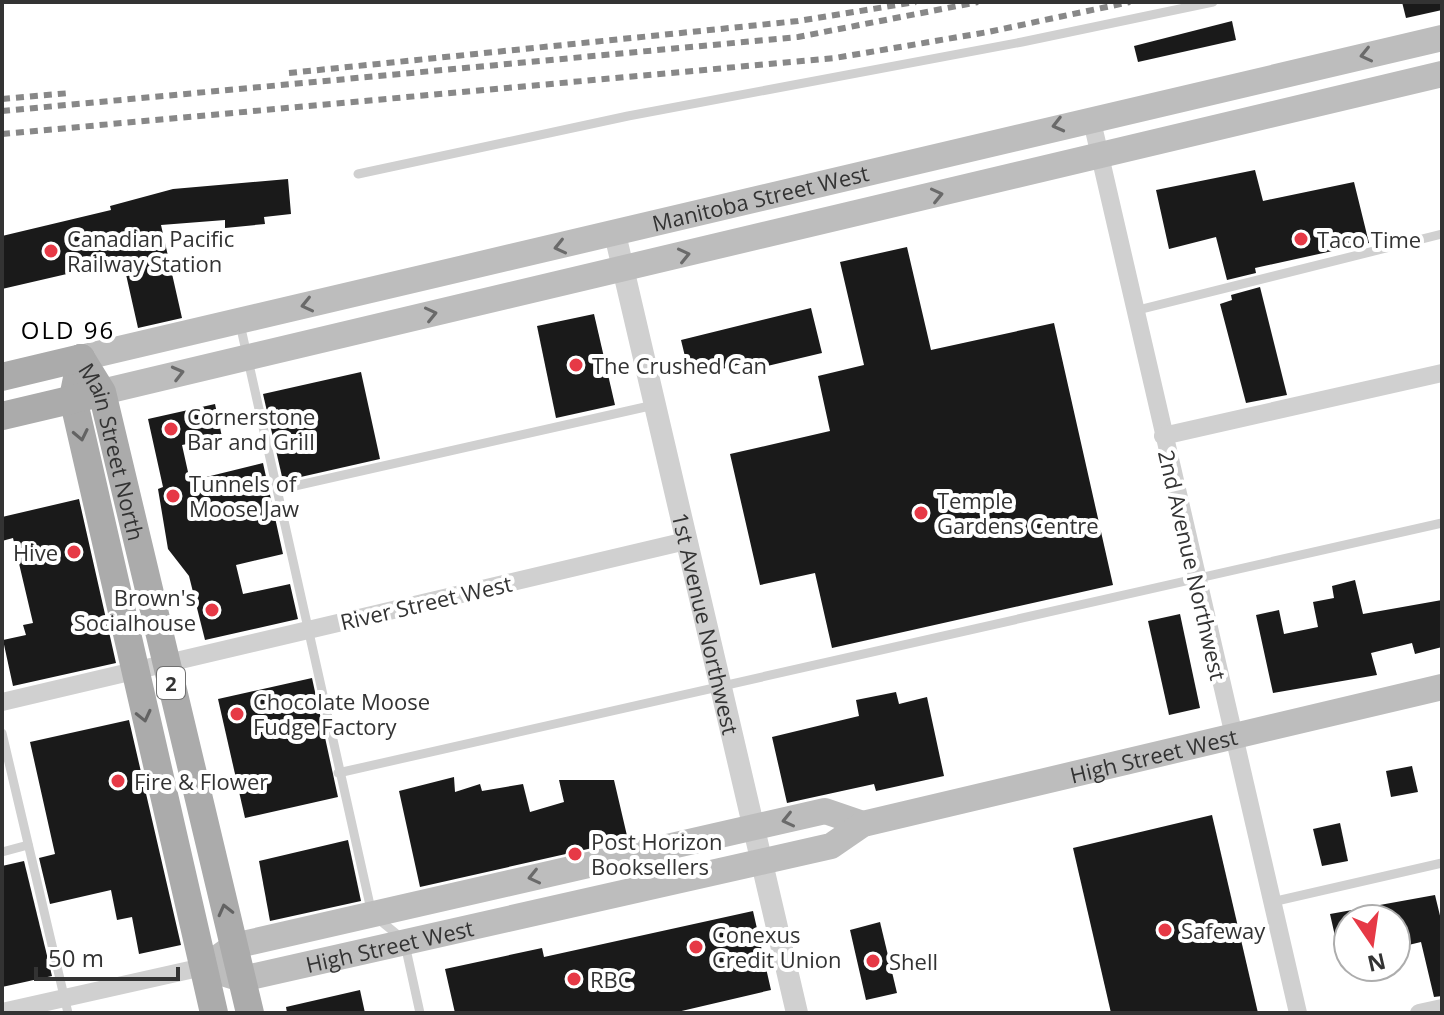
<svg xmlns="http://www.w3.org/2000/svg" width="1444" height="1015" viewBox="0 0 1444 1015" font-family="'Open Sans',sans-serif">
<rect width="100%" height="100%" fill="#fff"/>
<g fill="#1a1a1a">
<path d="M1402,2H1442V10L1406,18Z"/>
<path d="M1232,21L1236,40L1138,62L1134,46Z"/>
<path d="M1255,170L1263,201L1354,182L1369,243L1255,268L1256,273L1227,280L1216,237L1169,249L1156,190Z"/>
<path d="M288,179L291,214L264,217L265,224L225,228V220L161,225L182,318L138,328L123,261L2,289V236L111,210L110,206L173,189Z"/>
<path d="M907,247L931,350L1054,323L1113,585L832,648L815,573L760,585L730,454L830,431L818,376L864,365L840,262Z"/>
<path d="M1260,287L1287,395L1246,403L1220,304L1232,300L1231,295Z"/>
<path d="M811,308L822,353L755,369L754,361L690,377L681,340Z"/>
<path d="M594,314L615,405L556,418L537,326Z"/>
<path d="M361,372L380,459L283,481L263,394Z"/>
<path d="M215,404L222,437L182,445L190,481L263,463L283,554L236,565L243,594L290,584L298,619L205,640L189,576L168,549L158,489L163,487L148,419Z"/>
<path d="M79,499L116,663L13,686L3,640L26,635L23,625L33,623L13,538L2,541V517Z"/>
<path d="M1355,580L1363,614L1442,600V647L1415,654L1412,643L1371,653L1377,675L1273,693L1256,615L1279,610L1284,634L1318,627L1313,602L1334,598L1332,586Z"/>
<path d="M1180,614L1200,708L1169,715L1148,621Z"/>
<path d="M312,678L338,797L245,818L218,699Z"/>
<path d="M896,692L899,704L927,697L944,776L876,791L874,784L787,803L772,737L859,716L856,700Z"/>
<path d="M129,720L181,945L139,954L132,917L117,920L111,890L50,904L39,858L55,854L30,742Z"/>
<path d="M1412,766L1418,792L1391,797L1386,771Z"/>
<path d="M454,777L455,792L480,784L482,791L523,784L530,812L564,802L559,780H614L628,840L420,887L399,791Z"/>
<path d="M1212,815L1258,1013H1111L1073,848Z"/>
<path d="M1340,823L1348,861L1322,866L1313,829Z"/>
<path d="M348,840L361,901L270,921L259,861Z"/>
<path d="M24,861L52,976L2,987V866Z"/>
<path d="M1435,895L1442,924V996L1434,997L1421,942L1396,948V919H1348V966L1342,967L1330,914Z"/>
<path d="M753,911L771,990L673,1013H455L445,969L542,948L544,957Z"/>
<path d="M880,922L897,993L866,1000L850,930Z"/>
<path d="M360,990L365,1013H287L286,1007Z"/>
</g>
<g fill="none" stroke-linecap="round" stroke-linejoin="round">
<g stroke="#d0d0d0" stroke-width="9">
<path d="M358,174L628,116L1022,42L1213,2"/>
<path d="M1134,311L1442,234"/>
<path d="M240,324L372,914L404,940L420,1013"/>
<path d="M277,490L654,405"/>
<path d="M2,733L68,1013"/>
<path d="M338,773L1442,523"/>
<path d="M2,852L28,845"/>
<path d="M1272,902L1442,863"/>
</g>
<g stroke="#d0d0d0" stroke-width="18">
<path d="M1091,117L1298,1013"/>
<path d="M1163,436L1442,373"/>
<path d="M2,702L686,541"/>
<path d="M2,1012L203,967"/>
<path d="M1419,1013L1442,1008"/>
</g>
<path stroke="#d0d0d0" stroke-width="22" id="s1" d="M615,234L797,1013"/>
<g stroke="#bdbdbd" stroke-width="26">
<path id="s2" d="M81,358C535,253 987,141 1442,38"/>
<path d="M102,392L1442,74"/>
<path d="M216,959L234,946L825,811L863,824"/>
<path id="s3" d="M203,967L242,979L831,846L863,824L1442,687"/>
</g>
<g stroke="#ababab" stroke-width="28">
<path id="s4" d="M81,358L102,392L250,1013"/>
<path d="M81,358L73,398L214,1013"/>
<path d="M2,377L81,358"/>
<path d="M2,416L91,395"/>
</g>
<g stroke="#888" stroke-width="6" stroke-dasharray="8 6" stroke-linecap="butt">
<path d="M289,73L798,21L916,2"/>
<path d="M2,99L70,93"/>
<path d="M2,111L798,37L978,2"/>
<path d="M2,134L835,58L988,32L1130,2"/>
</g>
</g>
<defs><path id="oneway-chevron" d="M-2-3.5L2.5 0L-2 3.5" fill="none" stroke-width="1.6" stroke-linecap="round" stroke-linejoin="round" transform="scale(2)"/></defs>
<g stroke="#6a6a6a">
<use href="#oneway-chevron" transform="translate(1366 55) rotate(167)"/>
<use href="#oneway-chevron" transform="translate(1058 125) rotate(166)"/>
<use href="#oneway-chevron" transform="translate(937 195) rotate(-13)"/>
<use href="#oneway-chevron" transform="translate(560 247) rotate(167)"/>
<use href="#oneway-chevron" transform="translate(684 255) rotate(-13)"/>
<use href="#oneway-chevron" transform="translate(307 305) rotate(167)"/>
<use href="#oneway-chevron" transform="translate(431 314) rotate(-13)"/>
<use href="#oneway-chevron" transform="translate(178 373) rotate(-14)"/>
<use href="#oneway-chevron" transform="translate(788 820) rotate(167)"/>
<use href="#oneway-chevron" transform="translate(534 877) rotate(167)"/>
</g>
<g stroke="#636363">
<use href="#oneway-chevron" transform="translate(81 435) rotate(78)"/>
<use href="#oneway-chevron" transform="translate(144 716) rotate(77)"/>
<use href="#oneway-chevron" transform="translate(225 910) rotate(-104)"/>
</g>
<g fill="#e63946" stroke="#fff" stroke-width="3">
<circle cx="1301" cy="239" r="8"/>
<circle cx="51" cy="251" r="8"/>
<circle cx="576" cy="365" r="8"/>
<circle cx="171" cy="429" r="8"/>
<circle cx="173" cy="496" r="8"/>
<circle cx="921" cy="513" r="8"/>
<circle cx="74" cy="552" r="8"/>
<circle cx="212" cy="610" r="8"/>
<circle cx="237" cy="714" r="8"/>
<circle cx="118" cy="781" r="8"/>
<circle cx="575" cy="854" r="8"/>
<circle cx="1165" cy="930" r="8"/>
<circle cx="696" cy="947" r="8"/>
<circle cx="873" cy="961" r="8"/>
<circle cx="574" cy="979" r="8"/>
</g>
<g text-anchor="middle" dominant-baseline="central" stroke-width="8" stroke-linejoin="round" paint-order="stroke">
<rect fill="#fff" stroke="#707070" stroke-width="2" x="157" y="667" width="28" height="32" rx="6"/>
<g font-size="20" font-weight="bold" fill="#333">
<text x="171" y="683">2</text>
</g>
<g font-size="22" fill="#333" stroke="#fff">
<text stroke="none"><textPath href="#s2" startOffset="698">Manitoba Street West</textPath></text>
<text stroke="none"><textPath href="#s4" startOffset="100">Main Street North</textPath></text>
<text transform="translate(1193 565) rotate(77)">2nd Avenue Northwest</text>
<text transform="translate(426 602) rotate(-13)">River Street West</text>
<text stroke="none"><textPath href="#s1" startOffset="400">1st Avenue Northwest</textPath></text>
<text stroke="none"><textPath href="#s3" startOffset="982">High Street West</textPath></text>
<text stroke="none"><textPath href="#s3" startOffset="192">High Street West</textPath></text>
</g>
<g font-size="22" fill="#333" stroke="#fff" text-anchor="start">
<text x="67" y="238">Canadian Pacific<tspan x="67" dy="25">Railway Station</tspan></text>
<text x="1317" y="239">Taco Time</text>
<text x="592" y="365">The Crushed Can</text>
<text x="187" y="416">Cornerstone<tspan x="187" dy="25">Bar and Grill</tspan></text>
<text x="189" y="483">Tunnels of<tspan x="189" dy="25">Moose Jaw</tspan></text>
<text x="937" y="500">Temple<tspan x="937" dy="25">Gardens Centre</tspan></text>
<text x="58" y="552" text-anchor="end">Hive</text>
<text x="196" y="597" text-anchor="end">Brown's<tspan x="196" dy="25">Socialhouse</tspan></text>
<text x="253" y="701">Chocolate Moose<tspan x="253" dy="25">Fudge Factory</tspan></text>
<text x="134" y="781">Fire &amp; Flower</text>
<text x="591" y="841">Post Horizon<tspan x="591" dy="25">Booksellers</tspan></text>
<text x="1181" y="930">Safeway</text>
<text x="712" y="934">Conexus<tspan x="712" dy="25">Credit Union</tspan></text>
<text x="889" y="961">Shell</text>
<text x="590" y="979">RBC</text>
</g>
<g font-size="24" letter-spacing="2" fill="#000" stroke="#fff">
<text x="68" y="329">OLD 96</text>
</g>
</g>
<rect width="1444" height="1015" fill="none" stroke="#333333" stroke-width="8"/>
<g transform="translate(1372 943) rotate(167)"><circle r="38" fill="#ffffff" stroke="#adadad" stroke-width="2"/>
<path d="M0-6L14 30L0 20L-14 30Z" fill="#e63946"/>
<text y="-12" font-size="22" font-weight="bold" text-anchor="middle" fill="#333333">N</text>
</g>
<path d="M36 967v12h142v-12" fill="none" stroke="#333333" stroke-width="4"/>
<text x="48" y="967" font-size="24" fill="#333333" stroke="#ffffff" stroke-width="6" paint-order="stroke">50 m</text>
</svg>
